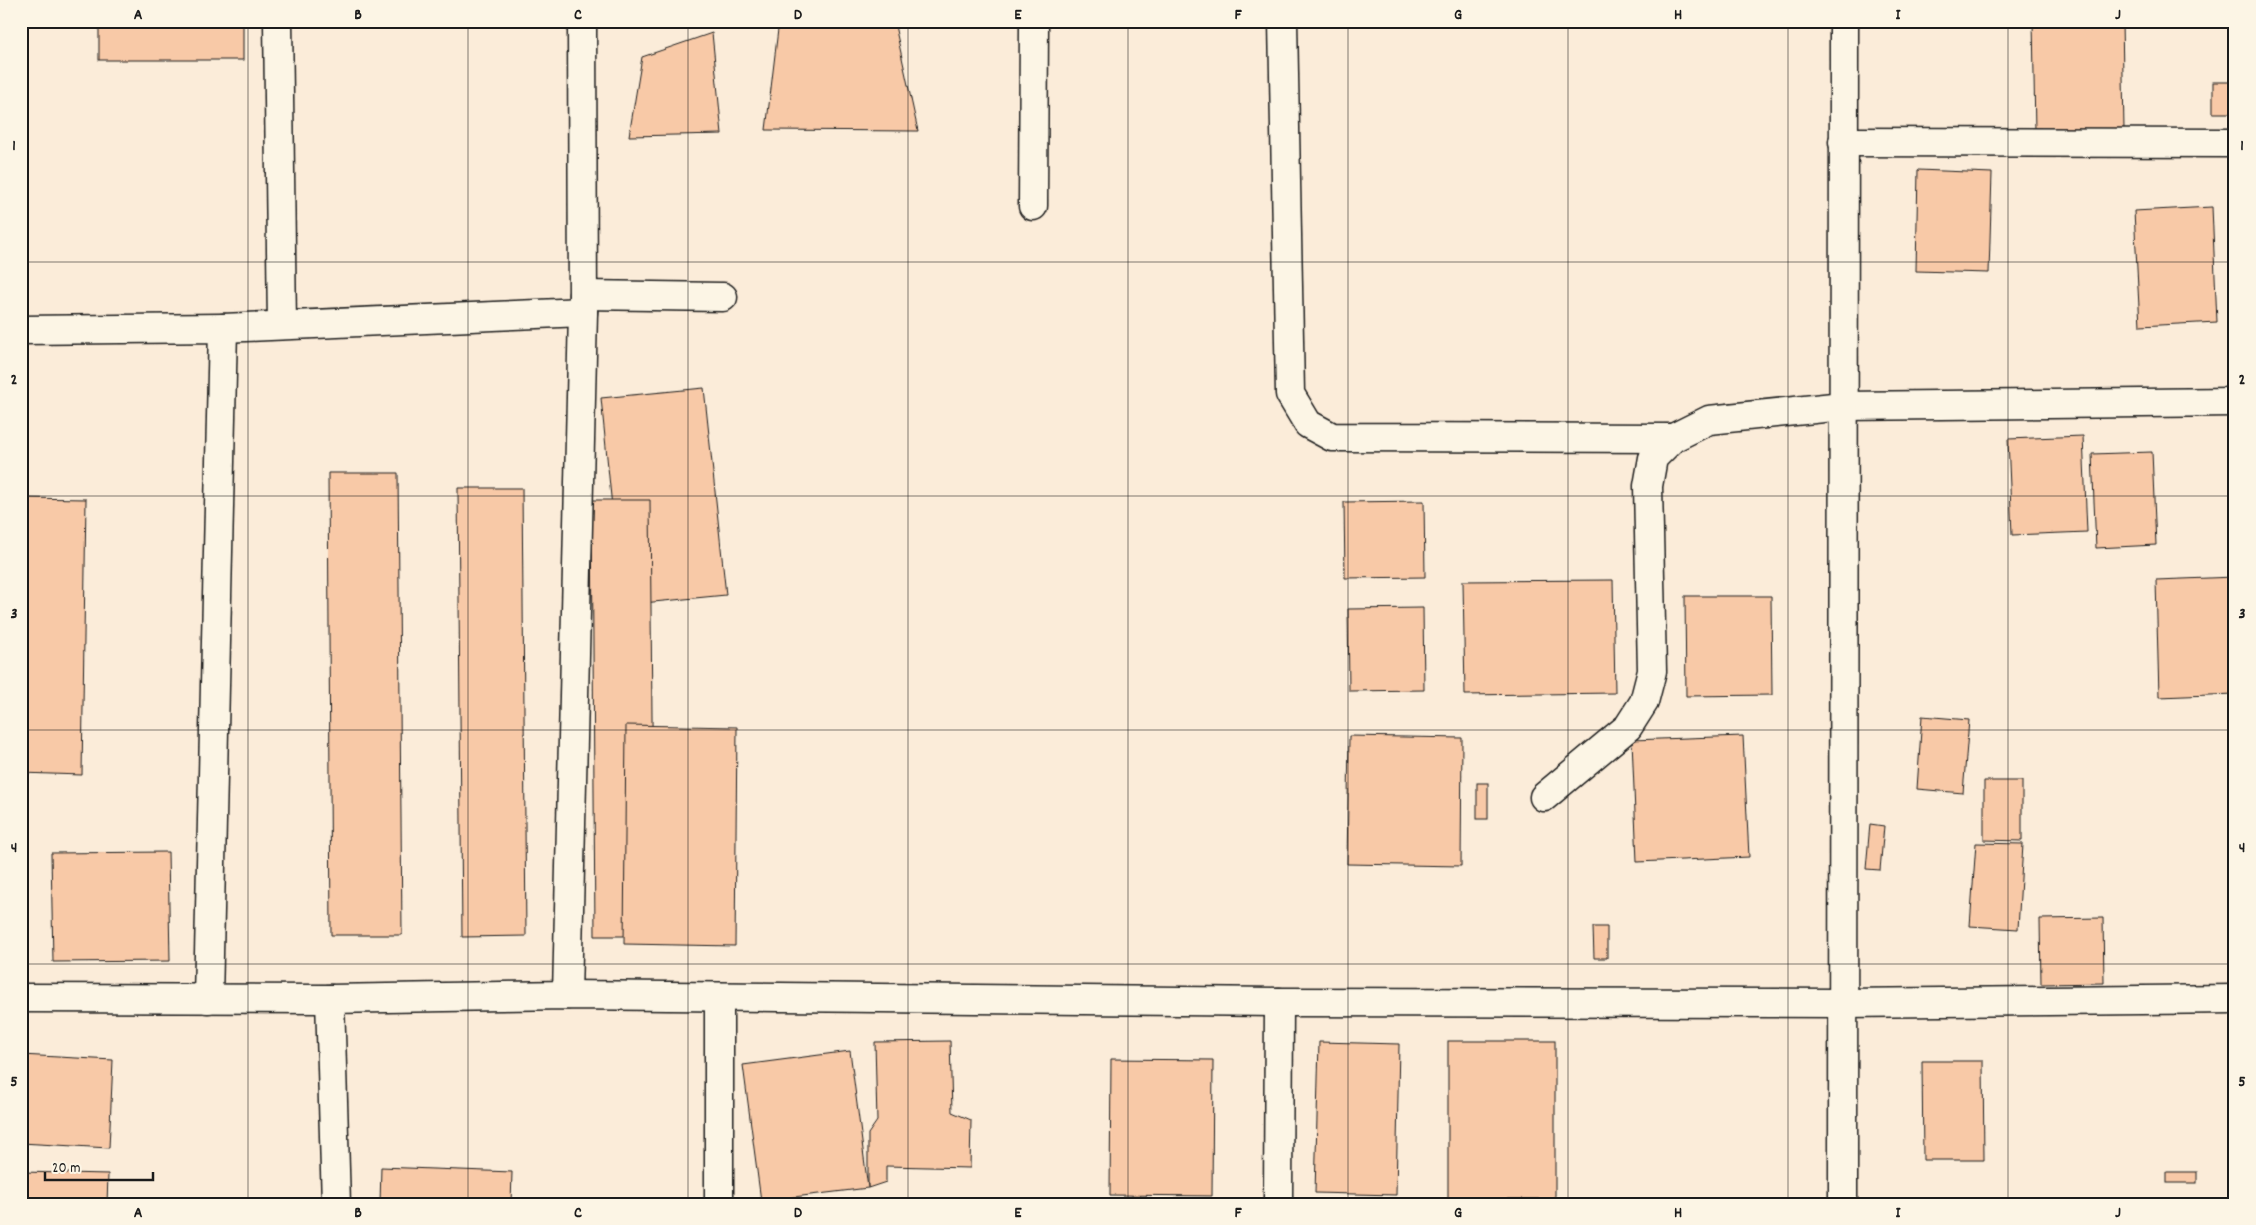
<svg xmlns="http://www.w3.org/2000/svg" width="2256" height="1225" viewBox="0 0 2256 1225" font-family="Dekko,sans-serif">
<rect width="100%" height="100%" fill="#fbecd9"/>
<filter id="ink" filterUnits="userSpaceOnUse"><feTurbulence type="fractalNoise" baseFrequency=".02" numOctaves="2"/><feDisplacementMap in="SourceGraphic" scale="10" xChannelSelector="R" yChannelSelector="G"/><feConvolveMatrix kernelMatrix="1 2 1 2 8 2 1 2 1" color-interpolation-filters="sRGB"/></filter>
<g filter="url(#ink)">
<g fill="#f8c9a7" stroke="#1c1c1c">
<rect x="99" y="21" width="144" height="39"/>
<path d="M779,21H894L918,131L766,130Z"/>
<path d="M2033,21H2122L2124,130L2035,131Z"/>
<path d="M712,33L722,134L629,136L642,57Z"/>
<rect x="2213" y="82" width="22" height="31"/>
<path d="M1918,170L1992,173L1989,273L1916,271Z"/>
<path d="M2212,207L2217,322L2140,326L2134,211Z"/>
<path d="M704,388L726,595L622,605L601,398Z"/>
<path d="M2083,436L2087,532L2012,535L2008,439Z"/>
<path d="M2152,452L2156,545L2096,548L2092,454Z"/>
<path d="M328,473H398L402,935H331Z"/>
<path d="M458,488H522L526,936L462,937Z"/>
<path d="M21,498L86,499L82,775L21,773Z"/>
<path d="M592,500H650L654,936H595Z"/>
<path d="M1424,501L1425,577L1345,578L1344,502Z"/>
<path d="M2235,577V694L2159,697L2156,580Z"/>
<path d="M1613,580L1615,693L1465,695L1463,581Z"/>
<path d="M1685,596H1771L1772,695L1686,696Z"/>
<path d="M1423,608L1424,690L1349,691L1348,609Z"/>
<path d="M1922,716L1969,720L1963,793L1917,789Z"/>
<path d="M626,725L737,727L735,946L624,944Z"/>
<path d="M1349,736L1462,738L1461,866L1347,864Z"/>
<path d="M1743,736L1749,857L1637,862L1632,740Z"/>
<path d="M1984,781H2022V841L1984,840Z"/>
<rect x="1477" y="783" width="11" height="36"/>
<path d="M1870,824L1884,826L1880,870L1866,869Z"/>
<path d="M1976,843L2023,844L2018,929L1970,926Z"/>
<path d="M168,852L170,961L53,962L51,853Z"/>
<path d="M2103,918L2104,983L2041,984L2040,919Z"/>
<path d="M1593,927H1607V958H1594Z"/>
<path d="M950,1041L952,1112L971,1120L970,1168L886,1166V1182L868,1188V1134L877,1121L875,1042Z"/>
<rect x="1448" y="1041" width="107" height="158"/>
<path d="M1319,1042L1399,1044L1396,1195L1315,1193Z"/>
<path d="M850,1051L868,1188L761,1201L743,1065Z"/>
<path d="M21,1055L113,1060L109,1148L21,1143Z"/>
<path d="M1111,1059L1213,1060L1212,1196L1110,1195Z"/>
<path d="M1922,1061H1983L1984,1160H1923Z"/>
<path d="M381,1167L512,1172L511,1204H380Z"/>
<path d="M21,1172L108,1174L107,1204H21Z"/>
<rect x="2167" y="1172" width="30" height="11"/>
</g>
<g fill="none" stroke-linecap="round" stroke-linejoin="round">
<defs>
<g id="minor">
<path d="M278,21L282,325"/>
<path d="M1283,21L1290,394L1308,424L1332,437L1673,438"/>
<path d="M1843,142L2235,143"/>
<path d="M1033,206L1034,21"/>
<path d="M583,295L723,297"/>
<path d="M223,328L583,312"/>
<path d="M21,330L223,328L208,999"/>
<path d="M1544,797L1628,727L1644,702L1652,671L1648,486L1653,458L1673,438L1709,420L1843,406L2235,402"/>
<path d="M567,995L583,312L582,21"/>
<path d="M21,998L330,999L567,995L1279,1002L1843,1003L2235,999"/>
<path d="M330,999L336,1204"/>
<path d="M719,1204V997"/>
<path d="M1278,1204L1279,1002"/>
<path d="M1843,1204L1844,21"/>
</g>
</defs>
<use href="#minor" stroke="#1c1c1c" stroke-width="31"/>
<use href="#minor" stroke="#fcf5e5" stroke-width="28"/>
</g>
</g>
<path fill="none" stroke="#1c1c1c" stroke-width="1" stroke-opacity="0.55" d="M248,21V1204M468,21V1204M688,21V1204M908,21V1204M1128,21V1204M1348,21V1204M1568,21V1204M1788,21V1204M2008,21V1204M21,262H2235M21,496H2235M21,730H2235M21,964H2235"/>
<rect width="2256" height="1225" fill="none" stroke="#fcf5e5" stroke-width="55"/>
<path d="M45 1172v8h108v-8" fill="none" stroke="#1c1c1c" stroke-width="2.5"/>
<text x="52" y="1172" font-size="15" fill="#1c1c1c" stroke="#fcf5e5" stroke-width="4" paint-order="stroke">20 m</text>
<rect x="28" y="28" width="2200" height="1170" fill="none" stroke="#1c1c1c" stroke-width="2"/>
<g font-size="16" text-anchor="middle" font-weight="bold" fill="#1c1c1c">
<text x="138" y="19">A</text>
<text x="358" y="19">B</text>
<text x="578" y="19">C</text>
<text x="798" y="19">D</text>
<text x="1018" y="19">E</text>
<text x="1238" y="19">F</text>
<text x="1458" y="19">G</text>
<text x="1678" y="19">H</text>
<text x="1898" y="19">I</text>
<text x="2118" y="19">J</text>
<text x="14" y="150">1</text>
<text x="2242" y="150">1</text>
<text x="14" y="384">2</text>
<text x="2242" y="384">2</text>
<text x="14" y="618">3</text>
<text x="2242" y="618">3</text>
<text x="14" y="852">4</text>
<text x="2242" y="852">4</text>
<text x="14" y="1086">5</text>
<text x="2242" y="1086">5</text>
<text x="138" y="1217">A</text>
<text x="358" y="1217">B</text>
<text x="578" y="1217">C</text>
<text x="798" y="1217">D</text>
<text x="1018" y="1217">E</text>
<text x="1238" y="1217">F</text>
<text x="1458" y="1217">G</text>
<text x="1678" y="1217">H</text>
<text x="1898" y="1217">I</text>
<text x="2118" y="1217">J</text>
</g>
</svg>
